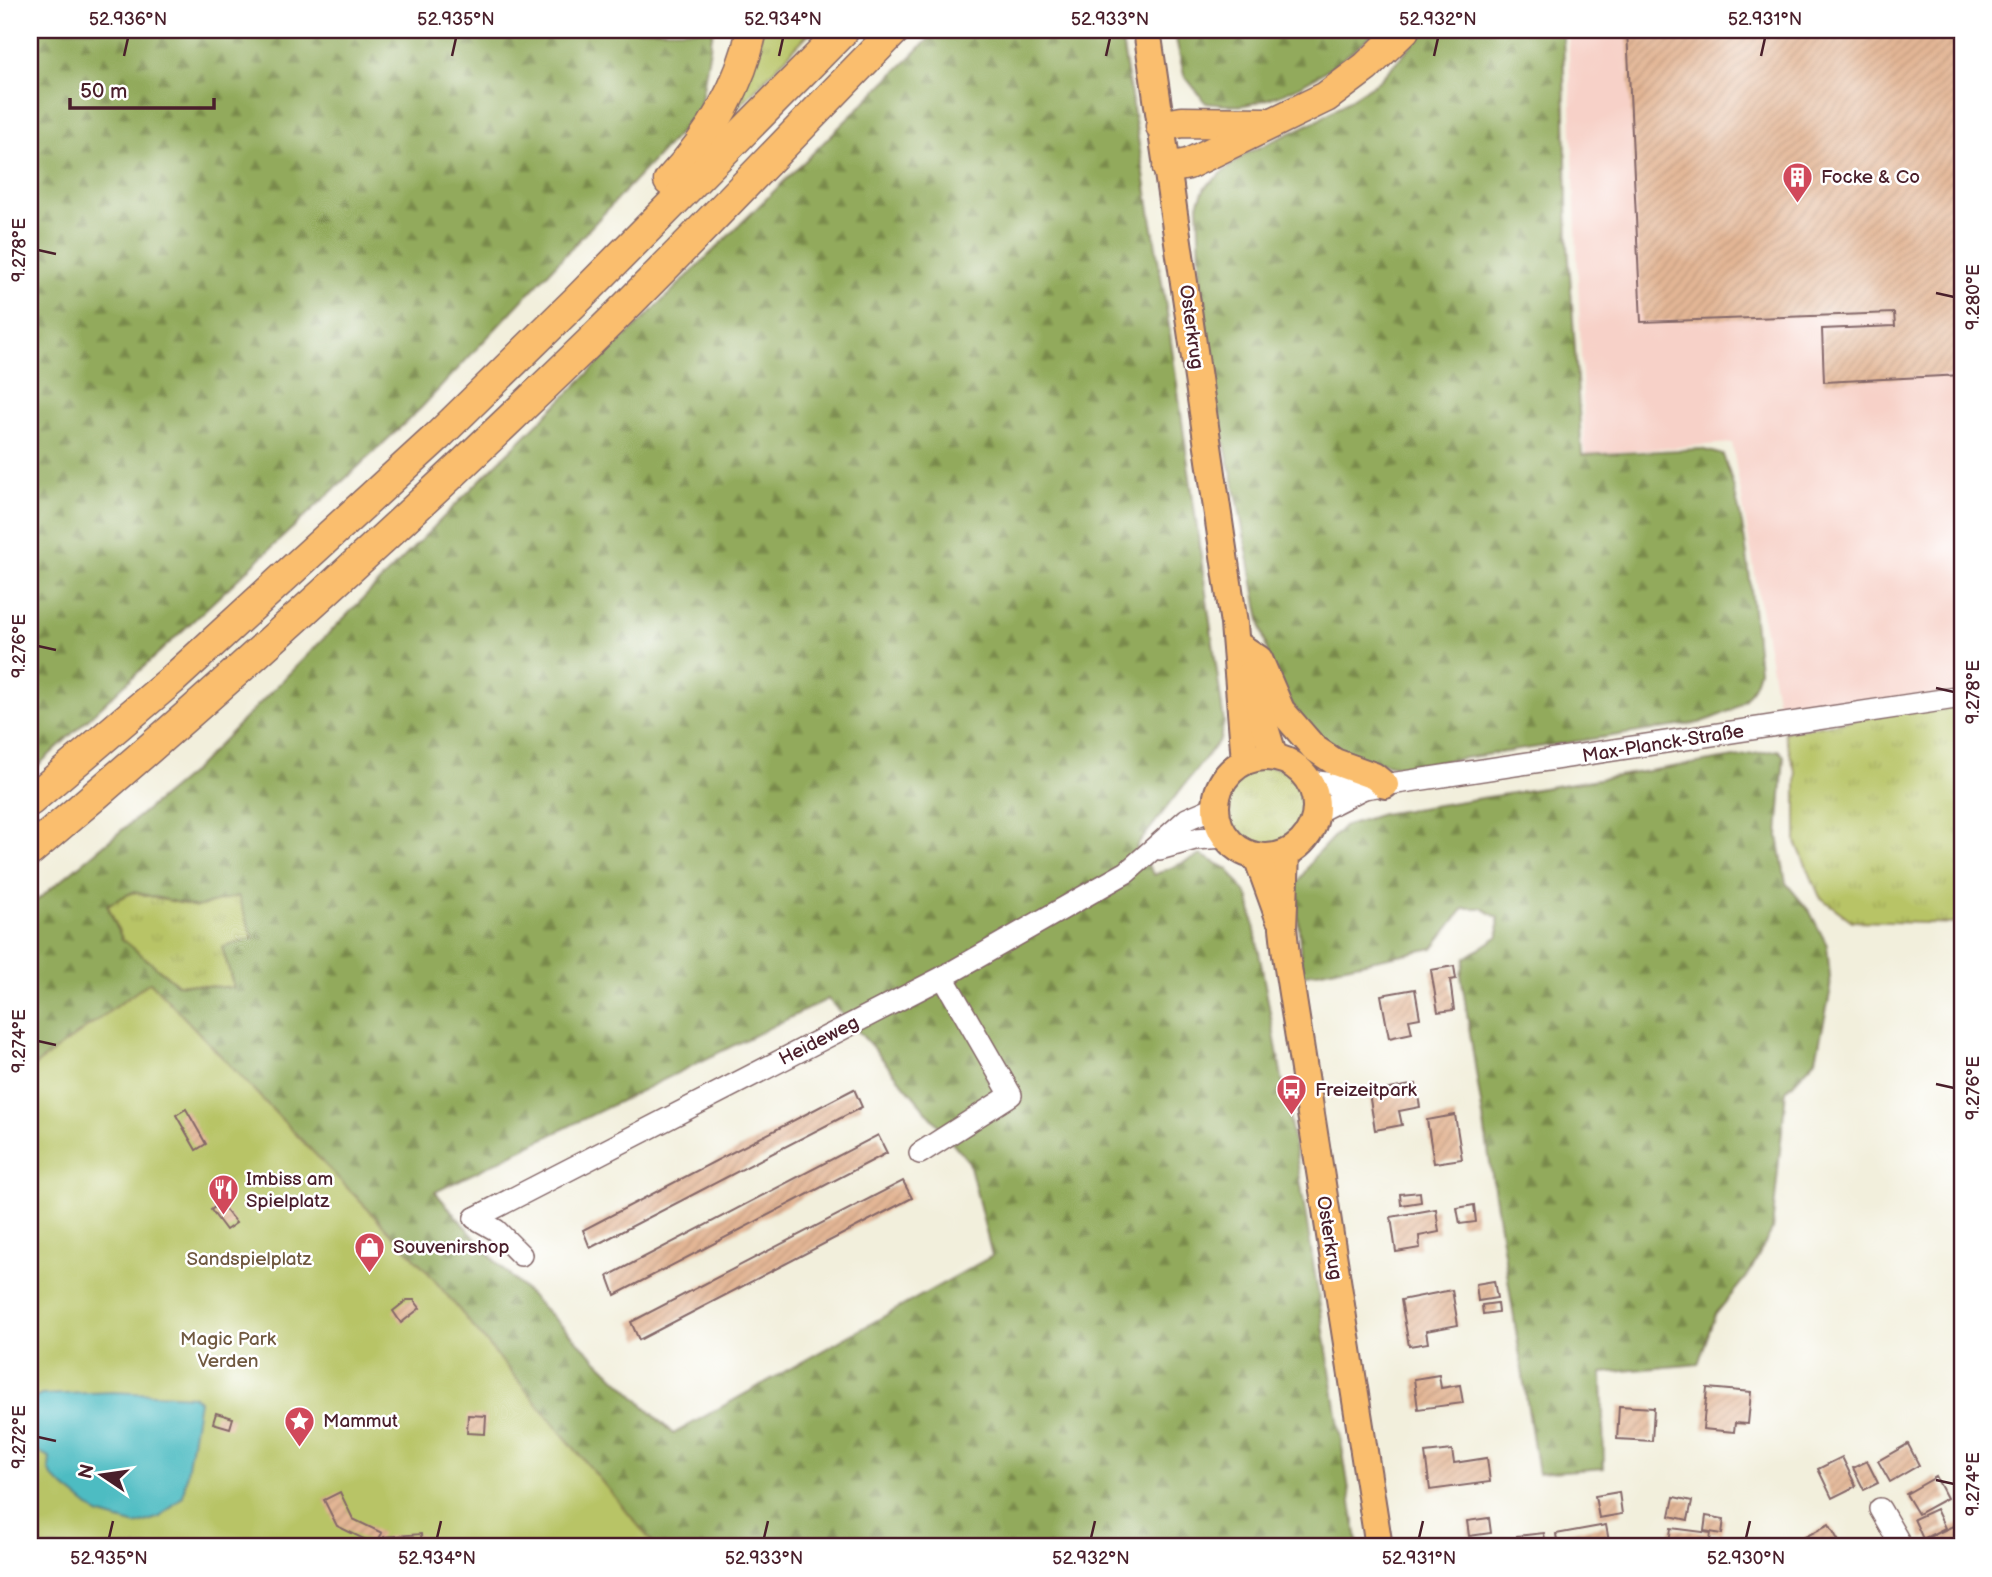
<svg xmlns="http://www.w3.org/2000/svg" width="1992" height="1577" viewBox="0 0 1992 1577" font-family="'Balsamiq Sans',sans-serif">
<defs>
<pattern id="grass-tufts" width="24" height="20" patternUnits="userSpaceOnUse" patternTransform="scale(1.75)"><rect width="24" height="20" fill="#b8c466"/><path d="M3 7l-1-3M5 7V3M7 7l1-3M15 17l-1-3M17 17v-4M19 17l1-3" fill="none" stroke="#a0a859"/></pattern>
<pattern id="forest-firs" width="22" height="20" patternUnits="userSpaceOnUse" patternTransform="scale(1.75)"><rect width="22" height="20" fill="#92aa5b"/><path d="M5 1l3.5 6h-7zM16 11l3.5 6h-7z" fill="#798a4b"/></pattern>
<pattern id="building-hatch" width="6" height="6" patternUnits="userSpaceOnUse" patternTransform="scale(1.75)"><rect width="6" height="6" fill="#e3b695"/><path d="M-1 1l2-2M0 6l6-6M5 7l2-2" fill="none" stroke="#c49c81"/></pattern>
</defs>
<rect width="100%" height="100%" fill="#fff"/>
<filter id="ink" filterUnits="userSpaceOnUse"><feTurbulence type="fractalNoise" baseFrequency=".0143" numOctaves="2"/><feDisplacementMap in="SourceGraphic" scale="14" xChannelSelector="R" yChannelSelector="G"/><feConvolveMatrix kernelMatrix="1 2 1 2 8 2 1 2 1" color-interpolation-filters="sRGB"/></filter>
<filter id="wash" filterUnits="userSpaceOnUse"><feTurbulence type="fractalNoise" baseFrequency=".00686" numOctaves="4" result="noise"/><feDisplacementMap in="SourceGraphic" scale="28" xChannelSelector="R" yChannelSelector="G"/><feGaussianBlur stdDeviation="1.57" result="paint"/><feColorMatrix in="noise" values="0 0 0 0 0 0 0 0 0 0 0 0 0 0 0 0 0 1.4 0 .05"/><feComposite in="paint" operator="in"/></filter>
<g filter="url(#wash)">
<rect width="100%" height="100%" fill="#f2efdc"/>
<path fill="#f7d1c8" d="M1568,30H1962V692L1781,722L1732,443L1585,454Z"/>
<g fill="url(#grass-tufts)" stroke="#817248" stroke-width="2">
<path d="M759,30H812L734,112Z"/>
<path d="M1962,701V924L1852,921L1820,897L1796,842V774L1784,732Z"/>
<circle cx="1267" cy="807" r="40"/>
<path d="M133,892L197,907L238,895L253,938L234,988L177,984L122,939L107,904Z"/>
</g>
<g fill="url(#forest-firs)" stroke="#6e6443" stroke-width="2" fill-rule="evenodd">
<path d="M30,30H713L699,112L421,408L30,773Z"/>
<path d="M938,30H1120L1167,313L1224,722L1220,739L1136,847L1154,875L1201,855L1228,869L1249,898L1296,1154L1358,1547H656L426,1270L150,982L30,1069V906L191,773L485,475ZM133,892L197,907L238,896L253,938L222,947L234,988L177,984L122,939L107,905ZM828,999L869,1043L969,1162L992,1256L673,1434L495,1261L435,1192Z"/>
<path d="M1174,30H1377C1339,64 1296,96 1244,105C1233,107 1218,104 1206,103L1184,75Z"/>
<path d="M1425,30H1563L1568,245L1582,455L1701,449L1723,455C1749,523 1751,598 1759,670C1750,706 1732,711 1699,723L1404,767L1363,759L1335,748L1312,733L1275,679L1262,631L1237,497L1216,408L1201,291L1198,204L1205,187L1245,154L1318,120L1380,80Z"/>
<path d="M1778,750L1784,756L1778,836L1786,883L1810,912L1827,945L1831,989L1816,1059L1786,1091L1772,1230L1750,1272L1715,1315L1698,1364L1602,1373L1604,1468L1538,1473L1461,975L1465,958L1499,936L1498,918L1482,908H1464L1433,948L1302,975L1296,886L1314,857L1344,826L1382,814Z"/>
</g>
<path fill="#b8c466" stroke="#817248" stroke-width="2" d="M150,982L426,1270L656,1547H30V1069Z"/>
<path fill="#4dbcc2" stroke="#4c6e76" stroke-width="2" d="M113,1392L193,1396L199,1401L183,1496L160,1517L136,1525L98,1514L53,1478L49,1470L50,1457L30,1448V1401L41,1395Z"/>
<g id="blocks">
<g fill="url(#building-hatch)">
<path d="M1627,30H1962V375L1824,382L1822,329L1895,326L1894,313L1641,322Z"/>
<path d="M1454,966L1456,979L1450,980L1454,1010L1438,1012L1431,970Z"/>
<path d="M1415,989L1420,1018L1409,1020L1412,1033L1389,1038L1381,995Z"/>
<path d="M1416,1084L1420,1107L1399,1111L1402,1125L1375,1130L1369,1093Z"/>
<path d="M854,1089L862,1107L590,1248L583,1230Z"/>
<path d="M186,1109L206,1144L196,1150L176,1115Z"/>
<path d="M1455,1115L1462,1159L1434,1163L1427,1120Z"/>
<path d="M878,1135L887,1153L615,1295L608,1276Z"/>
<path d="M903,1181L912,1198L639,1340L631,1322Z"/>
<path d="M1420,1192L1421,1202L1401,1205L1400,1194Z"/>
<path d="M220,1203L236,1223L226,1230L211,1210Z"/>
<path d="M1474,1205L1476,1222L1460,1224L1457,1208Z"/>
<path d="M1436,1209L1439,1232L1419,1236L1420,1248L1396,1252L1391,1217Z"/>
<path d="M1494,1281L1497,1298L1478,1301L1476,1284Z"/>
<path d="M1452,1290L1458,1325L1426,1331L1428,1343L1409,1346L1401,1300Z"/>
<path d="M407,1300H414L420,1308L401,1323L393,1311Z"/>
<path d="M1497,1303L1498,1312L1483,1314L1482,1305Z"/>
<path d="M1439,1375L1441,1388L1460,1385L1463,1403L1418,1409L1414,1379Z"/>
<path d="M1707,1388L1751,1392L1748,1424L1735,1423L1734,1432L1703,1429Z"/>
<path d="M1619,1406L1654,1408L1652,1441L1617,1439Z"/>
<path d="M216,1413L233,1418L230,1428L213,1423Z"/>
<path d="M468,1415L486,1416L485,1434L467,1433Z"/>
<path d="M1908,1444L1919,1465L1890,1482L1878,1461Z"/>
<path d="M1452,1450L1454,1463L1487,1458L1490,1482L1430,1490L1425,1453Z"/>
<path d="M1842,1457L1856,1486L1832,1498L1818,1469Z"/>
<path d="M1867,1461L1878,1483L1864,1490L1853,1468Z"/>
<path d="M1936,1477L1947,1498L1918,1514L1906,1494Z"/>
<path d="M340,1492L353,1519L382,1533L376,1545L337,1526L324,1500Z"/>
<path d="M1619,1492L1622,1514L1599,1518L1595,1496Z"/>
<path d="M1674,1497L1692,1501L1688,1520L1670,1516Z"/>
<path d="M1936,1509L1945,1528L1923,1539L1914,1519Z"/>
<path d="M1706,1516L1724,1519L1722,1534L1704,1531Z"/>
<path d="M1489,1518L1491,1533L1469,1536L1467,1521Z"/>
<path d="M1959,1523L1962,1530V1547H1932L1928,1538Z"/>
<path d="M1829,1524L1842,1547H1810L1805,1537Z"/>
<path d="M1606,1525L1610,1547H1558L1556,1534Z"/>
<path d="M1671,1528L1711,1533L1709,1547L1669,1544Z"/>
<path d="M1544,1533L1546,1547H1518L1517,1536Z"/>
<path d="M421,1534L422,1547H385L384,1537Z"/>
</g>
</g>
</g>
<g filter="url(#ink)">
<use href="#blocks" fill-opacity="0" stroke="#856869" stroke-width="2"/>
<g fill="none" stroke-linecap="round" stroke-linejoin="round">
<defs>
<g id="minor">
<path d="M1310,781L1364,788L1962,697"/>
<path d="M1317,812L1364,788"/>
<path d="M1160,849L1195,839L1225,837"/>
<path d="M920,1153L1011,1095L943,977"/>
<path d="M475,1218L943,977L1127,872L1187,819L1215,807"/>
<path d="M475,1218L496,1230L521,1255"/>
<path d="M1880,1509L1902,1547"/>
</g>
<g id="major">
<path d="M1147,30L1234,624L1245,761"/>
<path d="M1241,647L1259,659L1281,710L1314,748L1335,762L1374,776L1385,785"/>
<path d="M1249,675L1274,757"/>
<circle cx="1266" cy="807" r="50"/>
<path d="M1286,854L1283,928L1286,955L1379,1547"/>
<path d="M1257,857L1279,918"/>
</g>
<g id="highway">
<path d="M1161,126L1182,122L1267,123"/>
<path d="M1168,168L1188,164L1326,97L1366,67L1404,30"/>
<path d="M669,181C709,138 740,88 752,30"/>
<path d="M30,801L172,680L438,436L576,301L844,30"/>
<path d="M30,851C222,689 409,518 589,343C693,241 793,134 895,30"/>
</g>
</defs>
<use href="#minor" stroke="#856869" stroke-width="24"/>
<use href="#major" stroke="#856869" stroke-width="30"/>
<use href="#highway" stroke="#856869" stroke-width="33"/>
<use href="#minor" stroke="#fff" stroke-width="21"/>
<use href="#major" stroke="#fabe6e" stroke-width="26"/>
<use href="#highway" stroke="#fabe6e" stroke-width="30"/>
</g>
</g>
<path fill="none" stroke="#4a1f2b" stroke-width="2.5" d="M124,56L128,38M452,56L456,38M779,56L783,38M1106,56L1110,38M1434,56L1438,38M1761,56L1765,38M38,250L56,254M1936,293L1954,297M38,646L56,650M1936,688L1954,692M38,1041L56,1045M1936,1084L1954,1088M38,1437L56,1441M1936,1480L1954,1484M109,1538L113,1521M437,1538L441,1521M764,1538L768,1521M1091,1538L1095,1521M1419,1538L1423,1521M1746,1538L1750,1521"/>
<defs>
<symbol id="building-pin" viewBox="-11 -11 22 30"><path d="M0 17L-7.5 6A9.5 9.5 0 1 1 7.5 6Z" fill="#d1495b" stroke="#fff"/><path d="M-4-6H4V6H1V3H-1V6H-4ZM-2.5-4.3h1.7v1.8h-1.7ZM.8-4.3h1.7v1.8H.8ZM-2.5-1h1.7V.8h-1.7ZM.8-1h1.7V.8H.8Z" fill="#fff"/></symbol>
<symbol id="bus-pin" viewBox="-11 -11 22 30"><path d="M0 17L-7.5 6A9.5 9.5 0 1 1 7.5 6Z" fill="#d1495b" stroke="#fff"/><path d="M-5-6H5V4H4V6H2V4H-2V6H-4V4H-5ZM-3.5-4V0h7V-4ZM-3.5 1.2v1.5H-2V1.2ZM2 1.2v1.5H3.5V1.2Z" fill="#fff"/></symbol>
<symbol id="restaurant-pin" viewBox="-11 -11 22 30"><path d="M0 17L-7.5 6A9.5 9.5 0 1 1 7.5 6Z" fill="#d1495b" stroke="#fff"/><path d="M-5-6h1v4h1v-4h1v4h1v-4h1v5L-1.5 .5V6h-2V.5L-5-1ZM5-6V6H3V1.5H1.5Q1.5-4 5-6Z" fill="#fff"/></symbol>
<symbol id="shop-pin" viewBox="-11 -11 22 30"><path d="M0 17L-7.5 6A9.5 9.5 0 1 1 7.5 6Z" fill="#d1495b" stroke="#fff"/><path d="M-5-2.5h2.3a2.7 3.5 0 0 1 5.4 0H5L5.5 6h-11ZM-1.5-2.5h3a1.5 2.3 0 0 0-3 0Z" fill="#fff"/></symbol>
<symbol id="sight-pin" viewBox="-11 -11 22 30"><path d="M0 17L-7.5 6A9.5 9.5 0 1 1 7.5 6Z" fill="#d1495b" stroke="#fff"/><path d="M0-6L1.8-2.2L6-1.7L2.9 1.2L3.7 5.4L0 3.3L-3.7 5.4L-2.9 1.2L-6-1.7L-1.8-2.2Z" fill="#fff"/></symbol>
</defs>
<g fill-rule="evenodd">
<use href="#building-pin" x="1780" y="160" width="35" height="47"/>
<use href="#bus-pin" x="1274" y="1072" width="35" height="47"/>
<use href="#restaurant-pin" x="206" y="1172" width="35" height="47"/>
<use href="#shop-pin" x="352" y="1230" width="35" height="47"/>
<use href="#sight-pin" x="282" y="1404" width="35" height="47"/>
</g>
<g text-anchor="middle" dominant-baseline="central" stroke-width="5" stroke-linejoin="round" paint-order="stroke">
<g font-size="19" fill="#4a1f2b" stroke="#fff" text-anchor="start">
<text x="1821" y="177">Focke &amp; Co</text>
<text x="1315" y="1090">Freizeitpark</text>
<text x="246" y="1179">Imbiss am<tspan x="246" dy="22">Spielplatz</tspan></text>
<text x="393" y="1247">Souvenirshop</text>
<text x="323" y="1421">Mammut</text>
</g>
<g font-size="19" fill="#4a1f2b" stroke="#fff">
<text transform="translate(1191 327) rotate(82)">Osterkrug</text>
<text transform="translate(1663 744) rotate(-9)">Max-Planck-Straße</text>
<text transform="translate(819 1041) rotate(-27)">Heideweg</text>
<text transform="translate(1329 1238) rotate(81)">Osterkrug</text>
</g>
<g font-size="19" fill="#705940" stroke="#fff">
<text x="249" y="1259">Sandspielplatz</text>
<text x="228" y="1339">Magic Park<tspan x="228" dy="22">Verden</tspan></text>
</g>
</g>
<rect width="1992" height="1577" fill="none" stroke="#fff" stroke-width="77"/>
<g transform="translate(102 1475) rotate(283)" stroke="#ffffff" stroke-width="5" paint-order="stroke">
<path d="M0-5L12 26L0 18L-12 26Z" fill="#4a1f2b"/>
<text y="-10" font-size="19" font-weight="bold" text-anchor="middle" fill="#4a1f2b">N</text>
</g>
<path d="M70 98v10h144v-10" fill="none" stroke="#4a1f2b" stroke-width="3.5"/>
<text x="80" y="98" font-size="21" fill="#4a1f2b" stroke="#ffffff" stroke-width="5" paint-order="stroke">50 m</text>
<rect x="38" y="38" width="1916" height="1500" fill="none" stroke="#4a1f2b" stroke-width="2.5"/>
<g font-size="18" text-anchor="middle" fill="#4a1f2b">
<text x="128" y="25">52.936°N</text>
<text x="456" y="25">52.935°N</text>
<text x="783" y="25">52.934°N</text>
<text x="1110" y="25">52.933°N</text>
<text x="1438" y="25">52.932°N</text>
<text x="1765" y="25">52.931°N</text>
<text transform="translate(19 250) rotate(-90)" y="6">9.278°E</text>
<text transform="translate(1973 297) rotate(-90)" y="6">9.280°E</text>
<text transform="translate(19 646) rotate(-90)" y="6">9.276°E</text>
<text transform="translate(1973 692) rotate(-90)" y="6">9.278°E</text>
<text transform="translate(19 1041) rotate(-90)" y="6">9.274°E</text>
<text transform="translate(1973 1088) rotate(-90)" y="6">9.276°E</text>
<text transform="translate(19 1437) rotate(-90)" y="6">9.272°E</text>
<text transform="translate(1973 1484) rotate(-90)" y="6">9.274°E</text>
<text x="109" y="1564">52.935°N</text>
<text x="437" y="1564">52.934°N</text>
<text x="764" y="1564">52.933°N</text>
<text x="1091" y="1564">52.932°N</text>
<text x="1419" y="1564">52.931°N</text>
<text x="1746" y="1564">52.930°N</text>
</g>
</svg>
